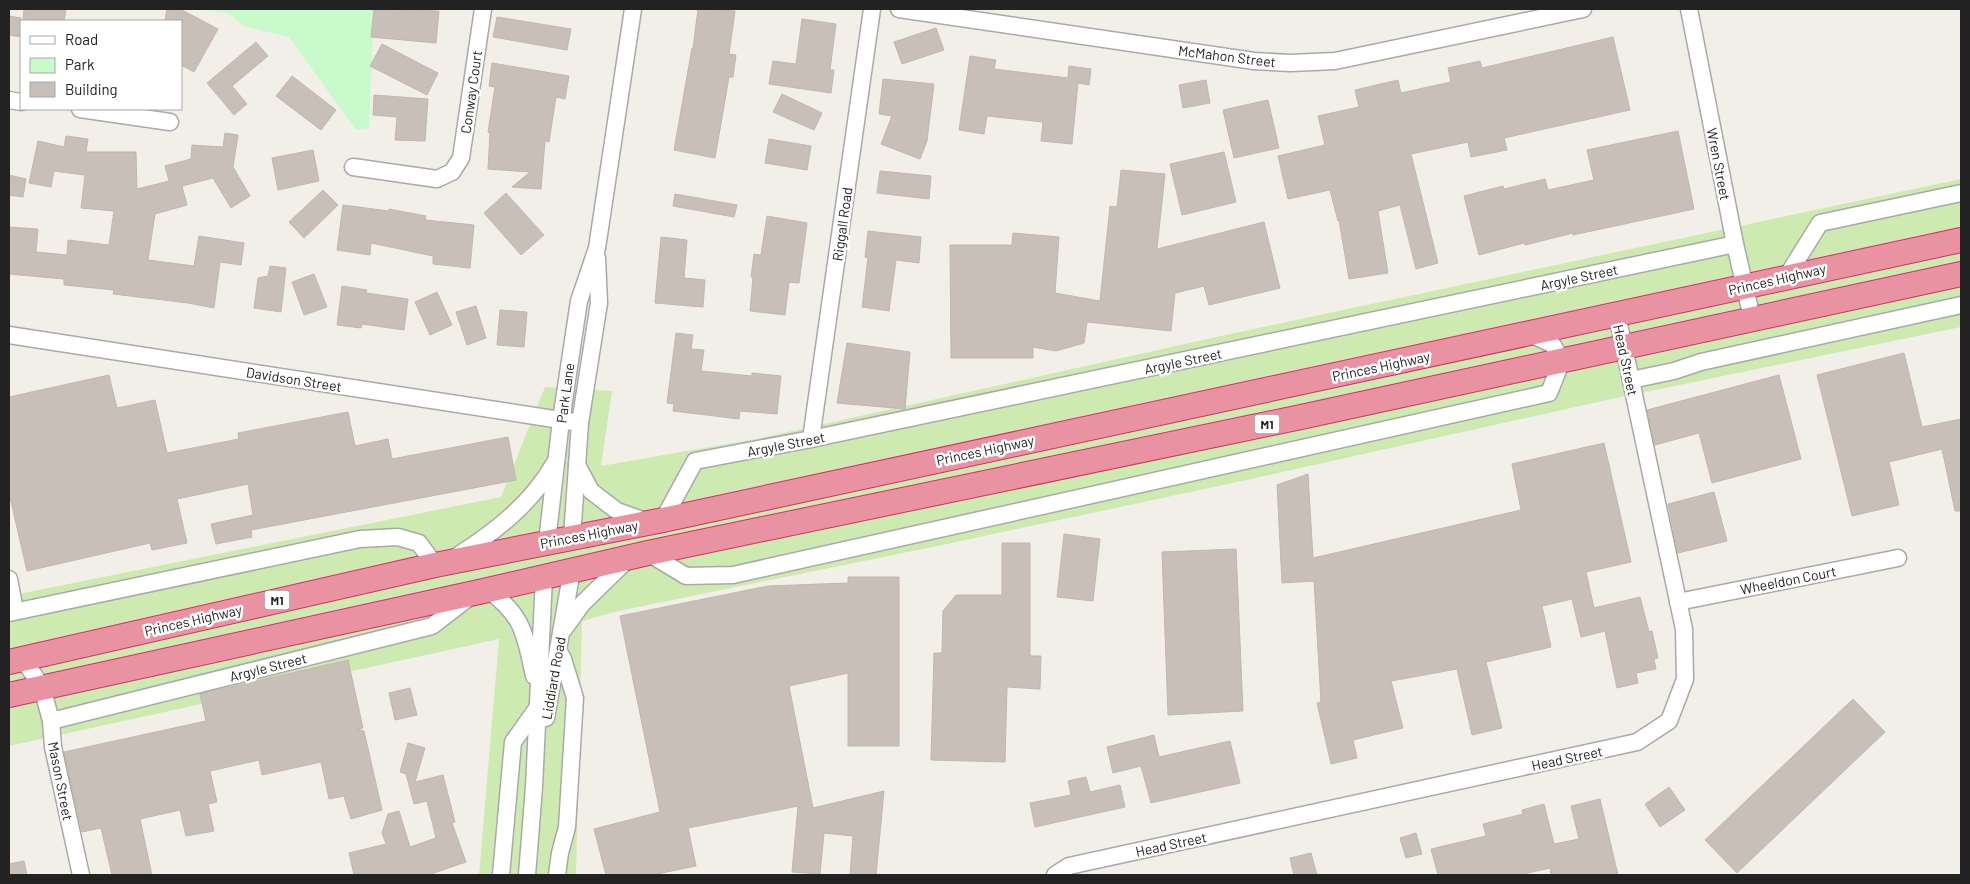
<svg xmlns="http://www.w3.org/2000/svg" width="1970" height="884" viewBox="0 0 1970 884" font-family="Barlow,sans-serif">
<rect width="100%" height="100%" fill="#f2efe9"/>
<path fill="#cdebb0" d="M1961,179V327L1607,400L1242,481L947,544L614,612L582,621L576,875H479L499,639L9,746V596L501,497L545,387L612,391L601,466L761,438L1230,334Z"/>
<path fill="#c8facc" d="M198,9H374L369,128L356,130L289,37L246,27L228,13Z"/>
<g fill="#c7bfb8" stroke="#c4b6ab">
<path d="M24,9H66L64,21H23Z"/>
<path d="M167,9H180L218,29L194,72L181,65V21L165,20Z"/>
<path d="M374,9L439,11L436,43L371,37Z"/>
<path d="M698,9L735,11L729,54L736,55L733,77H729L715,158L674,150L692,48H693Z"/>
<path d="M9,16L21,18V37L9,35Z"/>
<path d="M497,17L571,29L567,50L493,37Z"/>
<path d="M802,19L836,24L830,70H834L831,93L769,84L773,61L796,64Z"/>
<path d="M936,28L944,50L902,64L894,42Z"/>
<path d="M1613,37L1630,110L1504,138L1507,150L1471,157L1468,142L1411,154L1438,263L1416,269L1400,205L1378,211L1388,273L1349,279L1339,220L1338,221L1330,190L1288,199L1278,156L1325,145L1318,116L1359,107L1355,90L1398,80L1401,93L1451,82L1448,68L1480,61L1482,68Z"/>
<path d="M256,42L268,56L232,86L247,104L234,115L207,83Z"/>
<path d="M382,44L438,73L427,95L370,66Z"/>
<path d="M970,56L996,60L994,69L1068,78L1069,66L1091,69L1089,85L1078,83L1072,144L1041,141L1043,122L987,116L984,134L959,130Z"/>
<path d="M492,63L569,76L565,99L556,97L549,142L545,141L541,189L512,187L530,172L488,169L490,133L488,132L495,87L489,86Z"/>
<path d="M292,76L336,110L321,130L276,96Z"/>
<path d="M883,79L934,84L927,141L920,159L881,144L892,116L879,114Z"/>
<path d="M1206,80L1210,103L1183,108L1179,85Z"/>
<path d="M782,94L822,113L814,130L773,112Z"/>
<path d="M374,95L428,99L425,141L395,140L397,117L373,115Z"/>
<path d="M1268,100L1279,148L1234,158L1223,110Z"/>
<path d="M1678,131L1694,209L1573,235V233L1525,245L1524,243L1479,255L1464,196L1503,186L1504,189L1545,179L1548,190L1594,180L1587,150Z"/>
<path d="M225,133L238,135L233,167L250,196L231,208L213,178L182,186L187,205L155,214L148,260L194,266L199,236L244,243L241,265L220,262L214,308L188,303L113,294L114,290L64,285V279L9,274V227L38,229L36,252L67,255L68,240L109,245L114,211L81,208L85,175L54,171L51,187L29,183L38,141L64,147L66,136L88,139L86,152H136L137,189L169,181L165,166L191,159L192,145L223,147Z"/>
<path d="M769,139L811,146L807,170L765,163Z"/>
<path d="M313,150L319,181L278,190L272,158Z"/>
<path d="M1224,152L1236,202L1182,215L1170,164Z"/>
<path d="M1121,170L1165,174L1157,249L1264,222L1280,288L1209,305L1204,286L1175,293L1171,331L1087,322L1084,343L1056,351L1033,347V358H951L950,245H1012L1013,233L1059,237L1055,293L1100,301L1110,206L1117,207Z"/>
<path d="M880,171L931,176L929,199L877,193Z"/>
<path d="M9,175L26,179L23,197L9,195Z"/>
<path d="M323,190L338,205L304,238L289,222Z"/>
<path d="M506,193L544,235L521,255L484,213Z"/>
<path d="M675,194L737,205L734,217L673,206Z"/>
<path d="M343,205L389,211V209L426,216L425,220L474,225L470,268L433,264V256L371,243L370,255L337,250Z"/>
<path d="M767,216L807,223L799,283L789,282L785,315L750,311L753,277H751L754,254L761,255Z"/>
<path d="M868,231L921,237L919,263L896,260L889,311L862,307L868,258L865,257Z"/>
<path d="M661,237L687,240L684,278L705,280L703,307L655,303Z"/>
<path d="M270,266L286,268L281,312L254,308L258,278L268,276Z"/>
<path d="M314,274L327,307L304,315L292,282Z"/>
<path d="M342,286L367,290L366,293L408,299L404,330L362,324L361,328L337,325Z"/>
<path d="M437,292L452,325L430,335L415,302Z"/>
<path d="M476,306L486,338L467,345L456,312Z"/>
<path d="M500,310L527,312L524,347L497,345Z"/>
<path d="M676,333L693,335L691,349L704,350L701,371L752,376V373L781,376L777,414L740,411L739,419L673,411L674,404L667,403Z"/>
<path d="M847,343L910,352L905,409L837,403Z"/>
<path d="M1904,353L1922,427L1961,419V511H1955L1942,449L1889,462L1899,505L1852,516L1817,375Z"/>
<path d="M109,375L117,408L155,400L167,453L239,439L238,433L348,412L355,446L388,439L392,459L508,437L516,480L251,530L252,537L216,544L211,524L253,515L248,484L177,499L187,543L152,550L150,543L27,571L9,493V397Z"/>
<path d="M1779,375L1801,459L1712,483L1699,433L1655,445L1647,410Z"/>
<path d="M1604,443L1631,562L1586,572L1594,608L1640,597L1649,632L1652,631L1658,658L1654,659L1656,669L1636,673L1638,683L1617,688L1605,631L1581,637L1572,599L1542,606L1551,647L1486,662L1502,728L1472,735L1457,669L1391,681L1403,728L1353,740L1357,758L1331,764L1317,703L1321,702L1314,581L1282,583L1277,485L1308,474L1313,558L1521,510L1512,464Z"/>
<path d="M1714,492L1727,541L1678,553L1668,504Z"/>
<path d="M1064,534L1100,539L1093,601L1057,597Z"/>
<path d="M1002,543H1030V656H1041L1040,689L1007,687L1005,762L931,760L934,653H942L943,611L956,595H1002Z"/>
<path d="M1236,549L1243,711L1168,715L1162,552Z"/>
<path d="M848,577H899V746H848V673L789,686L813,808L884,791L876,875H850L853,836L824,833L820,874L792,872L798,806L688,828L696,866L652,875H606L594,829L660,812L620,616L768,586L848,583Z"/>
<path d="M348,660L363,728L357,729L364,731L382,810L351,819L344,796L329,799L321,762L262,775L259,760L210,771L217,802L208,804L214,831L186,836L180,810L140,819L152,875H112L101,828L82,832L64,752L206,721L200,694Z"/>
<path d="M410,688L417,715L395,720L389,693Z"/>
<path d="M1853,699L1885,732L1737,873L1705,840Z"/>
<path d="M1154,735L1159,757L1230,741L1240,783L1151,803L1141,766L1113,773L1107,747Z"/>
<path d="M408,743L425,748L415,782L443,775L455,822L452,823L466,862L428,875H354L349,853L386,844L382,833L388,814L399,811L410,847L436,838L427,801L414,804L406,774L400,772Z"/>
<path d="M1086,777L1090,792L1120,785L1125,807L1035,827L1030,803L1071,795L1068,781Z"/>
<path d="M1669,787L1685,810L1660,827L1645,804Z"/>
<path d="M1600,799L1618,875H1551L1550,868L1519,875H1438L1431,849L1486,836L1483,824L1523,814L1522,810L1544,804L1554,844L1579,839L1571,806Z"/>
<path d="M1416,833L1422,854L1406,858L1400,838Z"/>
<path d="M1311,853L1317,875H1294L1290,858Z"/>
<path d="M24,861L27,875H9V864Z"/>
</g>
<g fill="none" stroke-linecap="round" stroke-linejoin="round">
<defs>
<g id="minor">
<path d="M899,9L1254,61L1290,63L1335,61L1583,9"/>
<path d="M1689,9L1735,244L1752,318"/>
<path d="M9,100L21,102"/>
<path d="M80,109L170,122"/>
<path d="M353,167L437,179L452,172L461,158L483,9"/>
<path d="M1787,276L1820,223L1961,193"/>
<path d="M9,335L580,423"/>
<path d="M1631,380L1674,371L1701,362L1961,305"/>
<path d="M811,439L872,9"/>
<path d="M577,465L591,491L617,511L648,522"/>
<path d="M663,520L695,461L811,439L1735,244"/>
<path d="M572,537L580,423L599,303L597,258"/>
<path d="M547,542L561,420L579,301L597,248L633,9"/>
<path d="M648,553L686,576L733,575L1549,393L1562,360L1552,344L1530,334"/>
<path d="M457,556C495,532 531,504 554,464"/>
<path d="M9,579L15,611"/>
<path d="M488,590C524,616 525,635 534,676"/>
<path d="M1678,602L1898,558"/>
<path d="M9,613L360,539L398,537L419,543L435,565"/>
<path d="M564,629L582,604L628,559"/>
<path d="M23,659L42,687L51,721L53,747L81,875"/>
<path d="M546,718L572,570"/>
<path d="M51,721L432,626L471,596"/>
<path d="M501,875L513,742L538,707"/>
<path d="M527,875L534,787L544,577"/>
<path d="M557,875L560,853L567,827L575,698L563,659L558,650"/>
<path d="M1055,875L1069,866L1637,742L1669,721L1685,679L1684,629L1617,315"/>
</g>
<g id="highway">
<path d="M9,662L435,565L663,520L1961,240"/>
<path d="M9,695L488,590L648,553L1301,417L1961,274"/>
</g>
</defs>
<use href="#minor" stroke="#a9a9a9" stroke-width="19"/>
<use href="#highway" stroke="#dc2a67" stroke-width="26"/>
<use href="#minor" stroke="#fff" stroke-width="16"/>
<use href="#highway" stroke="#e892a2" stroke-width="24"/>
</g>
<g text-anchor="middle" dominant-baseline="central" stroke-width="5" stroke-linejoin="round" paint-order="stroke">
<g fill="#fff" stroke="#646464" stroke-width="1">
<rect x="1254.5" y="414.5" width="25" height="19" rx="4"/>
<rect x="264.5" y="590.5" width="25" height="19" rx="4"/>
</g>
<g font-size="12" font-weight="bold" fill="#222">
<text x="1267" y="424">M1</text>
<text x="277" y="600">M1</text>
</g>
<g font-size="14" fill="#222" stroke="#fff">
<text transform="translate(1227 56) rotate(7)">McMahon Street</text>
<text transform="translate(471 92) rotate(-82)">Conway Court</text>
<text transform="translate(1719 164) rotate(79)">Wren Street</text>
<text transform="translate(842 224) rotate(-82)">Riggall Road</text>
<text transform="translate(1579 277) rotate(-12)">Argyle Street</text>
<text transform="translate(1777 279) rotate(-13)">Princes Highway</text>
<text transform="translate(1626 360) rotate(78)">Head Street</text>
<text transform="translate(1183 361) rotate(-12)">Argyle Street</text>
<text transform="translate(1381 366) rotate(-12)">Princes Highway</text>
<text transform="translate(294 379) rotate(9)">Davidson Street</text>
<text transform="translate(565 393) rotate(-82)">Park Lane</text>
<text transform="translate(786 444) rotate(-11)">Argyle Street</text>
<text transform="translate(985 450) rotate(-12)">Princes Highway</text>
<text transform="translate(589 534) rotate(-11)">Princes Highway</text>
<text transform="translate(1788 580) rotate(-11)">Wheeldon Court</text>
<text transform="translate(193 620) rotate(-13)">Princes Highway</text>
<text transform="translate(268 667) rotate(-14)">Argyle Street</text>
<text transform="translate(553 678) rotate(-80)">Liddiard Road</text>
<text transform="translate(1567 758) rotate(-12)">Head Street</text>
<text transform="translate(61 781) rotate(79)">Mason Street</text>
<text transform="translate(1171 844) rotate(-12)">Head Street</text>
</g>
</g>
<rect width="1970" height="884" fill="none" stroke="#222222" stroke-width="20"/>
<rect x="20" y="20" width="162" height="90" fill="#ffffff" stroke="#a7a7a7"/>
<rect x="30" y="36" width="25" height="8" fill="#ffffff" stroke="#a7a7a7"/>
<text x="65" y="45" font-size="15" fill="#222222">Road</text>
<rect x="30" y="58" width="25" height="15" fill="#c8facc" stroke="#a7a7a7"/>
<text x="65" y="70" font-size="15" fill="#222222">Park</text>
<rect x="30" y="82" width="25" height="15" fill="#c7bfb8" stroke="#a7a7a7"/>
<text x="65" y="95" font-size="15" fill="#222222">Building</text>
</svg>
